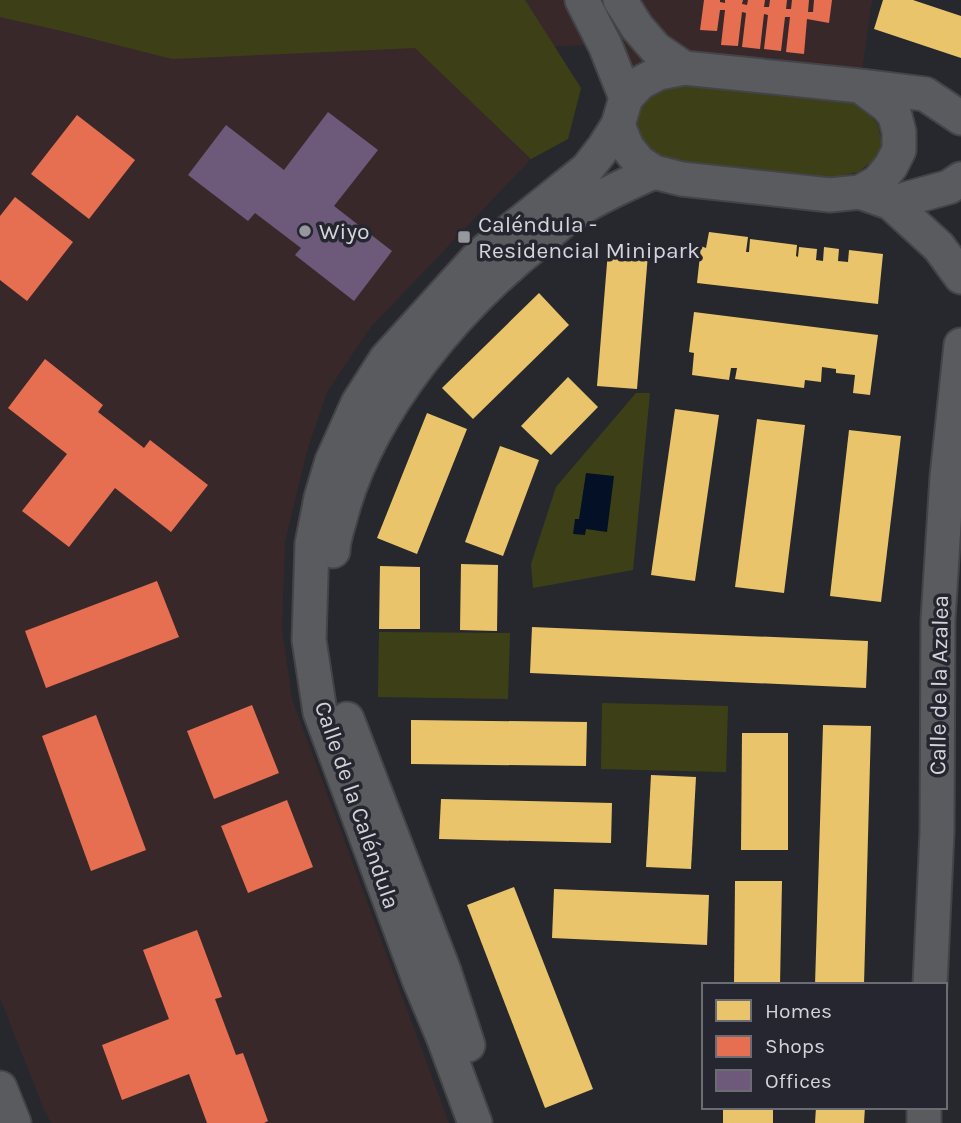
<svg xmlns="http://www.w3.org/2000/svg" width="961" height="1123" viewBox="0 0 961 1123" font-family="Karla,sans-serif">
<rect width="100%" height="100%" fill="#27282d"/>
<path fill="#39282a" d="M0,0H872L860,86L640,83L605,45L417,49L531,159L370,328L327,392L307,451L285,542L282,628L292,699L449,1123H51L43,1107L0,998Z"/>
<g fill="#3d4017">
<path d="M0,0H525L581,88L568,139L531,159L415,48L172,59L66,32L0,17Z"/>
<path d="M675,82L853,102L867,111L878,125L882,144L874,160L858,172L828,179L697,168L663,158L640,141L636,114L645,96Z"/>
<path d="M636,393H650L633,570L533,588L531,564L556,487Z"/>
<path d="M379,632L510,633L508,699L378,697Z"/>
<path d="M602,703L728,706L726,772L601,769Z"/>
</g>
<path fill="#041025" d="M586,473L614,476L607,532L586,529L585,535L573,534L575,519H579Z"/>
<g fill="#e9c46a">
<path d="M883,0H913L961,16V58L874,29Z"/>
<path d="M709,232L748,237L746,252H749L750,239L797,245L796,256L798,257L799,247L817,249L816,260L823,261L824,247L839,249L838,261L848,262L849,250L883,254L878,304L697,283L701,246L706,248Z"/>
<path d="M608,251L648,254L637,389L597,386Z"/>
<path d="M539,293L569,325L473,419L442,388Z"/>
<path d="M694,312L878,335L870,395L853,393L855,375L836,373V369L822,367L821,382L805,380L804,388L735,379L737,368H731L729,380L692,375L694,353L689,352Z"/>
<path d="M568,377L598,407L551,455L521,426Z"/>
<path d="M675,409L719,415L695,581L651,575Z"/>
<path d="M427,413L467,429L417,554L377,538Z"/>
<path d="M757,419L805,425L784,593L735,587Z"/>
<path d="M849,430L901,436L881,602L830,596Z"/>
<path d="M500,446L539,460L503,556L465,542Z"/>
<path d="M461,564L498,565L497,631L460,630Z"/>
<path d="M380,566L420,567V629H379Z"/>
<path d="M532,627L868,641L866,688L530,673Z"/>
<path d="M411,720L587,722L586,766L411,764Z"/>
<path d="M823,725L871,726L864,985H815Z"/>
<path d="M742,733H788V850H741Z"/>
<path d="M651,775L696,777L691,869L646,867Z"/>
<path d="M441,799L612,803L611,843L439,839Z"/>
<path d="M735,881H782L780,985H734Z"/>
<path d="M514,887L593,1089L545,1108L467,905Z"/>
<path d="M554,889L709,895L707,945L552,938Z"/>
<rect x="723" y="1107" width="50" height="16"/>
<path d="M816,1107H865L864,1123H815Z"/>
</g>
<g fill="#e76f51">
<path d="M704,0H720V2L725,3V0H743L742,4L747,5L748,0H765L764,7H769L770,0H787L786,9H791L792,0H809L808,12H813L814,0H832L829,23L807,19L804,54L786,52L790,17H785L781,51L764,49L768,15L764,14L760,49L742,47L746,13L742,12L738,46L721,45L725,10H720L717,31L700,30Z"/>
<path d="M77,115L135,160L89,219L31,174Z"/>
<path d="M15,197L73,242L27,301L0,280V216Z"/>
<path d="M45,359L103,405L98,412L144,448L150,440L208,485L171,532L115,488L69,547L22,511L67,454L8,408Z"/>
<path d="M157,581L179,637L46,688L25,631Z"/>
<path d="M252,705L279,773L214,799L187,731Z"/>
<path d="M96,715L146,850L91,871L42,736Z"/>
<path d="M287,800L313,867L248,893L221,826Z"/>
<path d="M197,930L222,997L215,999L236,1055L243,1053L268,1121L264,1123H207L189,1074L122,1100L102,1045L169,1019L143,950Z"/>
</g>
<path fill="#6d597a" d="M328,112L378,150L334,206L392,251L354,301L295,255L301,248L255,213L248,221L188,175L226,125L284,170Z"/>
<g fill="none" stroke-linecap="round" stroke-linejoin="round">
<defs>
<g id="minor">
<path d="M582,0L605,45L626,98"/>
<path d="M620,0L637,27L656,49L684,68"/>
<path d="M860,86L887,106L895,116L899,132V150L891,166L878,182L860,192L830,195L682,179L654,172L639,162L627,147L618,125L626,98L640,83L659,73L684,68L860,86L925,94L961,118"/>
<path d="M860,192L891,203L939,247L961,277"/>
<path d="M891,203L949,187L961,179"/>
<path d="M333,551C333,539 338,527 341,515C369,410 457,306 541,240C553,230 565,218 578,210C602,195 629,183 654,172"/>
<path d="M347,719L444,971L468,1045"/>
<path d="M930,985L937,832L938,620L947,477L961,345"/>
<path d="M0,1088L14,1123"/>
<path d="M475,1123L444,1039L420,982L320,712L309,640L312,544L321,498L332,461L358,403L386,359L481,254L587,169L604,147L618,125"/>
<path d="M924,1123V1107"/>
</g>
</defs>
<use href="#minor" stroke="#444448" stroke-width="37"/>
<use href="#minor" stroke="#5a5b5f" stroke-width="33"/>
</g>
<g fill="#97989e" stroke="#25262f" stroke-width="2.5">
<circle cx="305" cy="231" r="7"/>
<rect x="457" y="230" width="14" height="14" rx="3.5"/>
</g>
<g text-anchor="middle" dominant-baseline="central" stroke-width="7" stroke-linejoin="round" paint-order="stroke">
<g font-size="23" fill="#d4d4db" stroke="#25262f" text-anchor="start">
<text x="478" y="224">Caléndula -<tspan x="478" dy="26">Residencial Minipark</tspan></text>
<text x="319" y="231">Wiyo</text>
</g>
<g font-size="23" fill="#d4d4db" stroke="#25262f">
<text transform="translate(939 685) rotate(-89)">Calle de la Azalea</text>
<text transform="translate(357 805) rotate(71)">Calle de la Caléndula</text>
</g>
</g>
<rect x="702" y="983" width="245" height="126" fill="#25262f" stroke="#6b6c74" stroke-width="2"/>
<rect x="716" y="1000" width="35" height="21" fill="#e9c46a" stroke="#6b6c74" stroke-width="2"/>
<text x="765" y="1018" font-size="21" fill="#d4d4db">Homes</text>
<rect x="716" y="1036" width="35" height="21" fill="#e76f51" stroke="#6b6c74" stroke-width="2"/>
<text x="765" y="1053" font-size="21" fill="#d4d4db">Shops</text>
<rect x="716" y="1070" width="35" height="21" fill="#6d597a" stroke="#6b6c74" stroke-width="2"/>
<text x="765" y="1088" font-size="21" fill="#d4d4db">Offices</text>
</svg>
